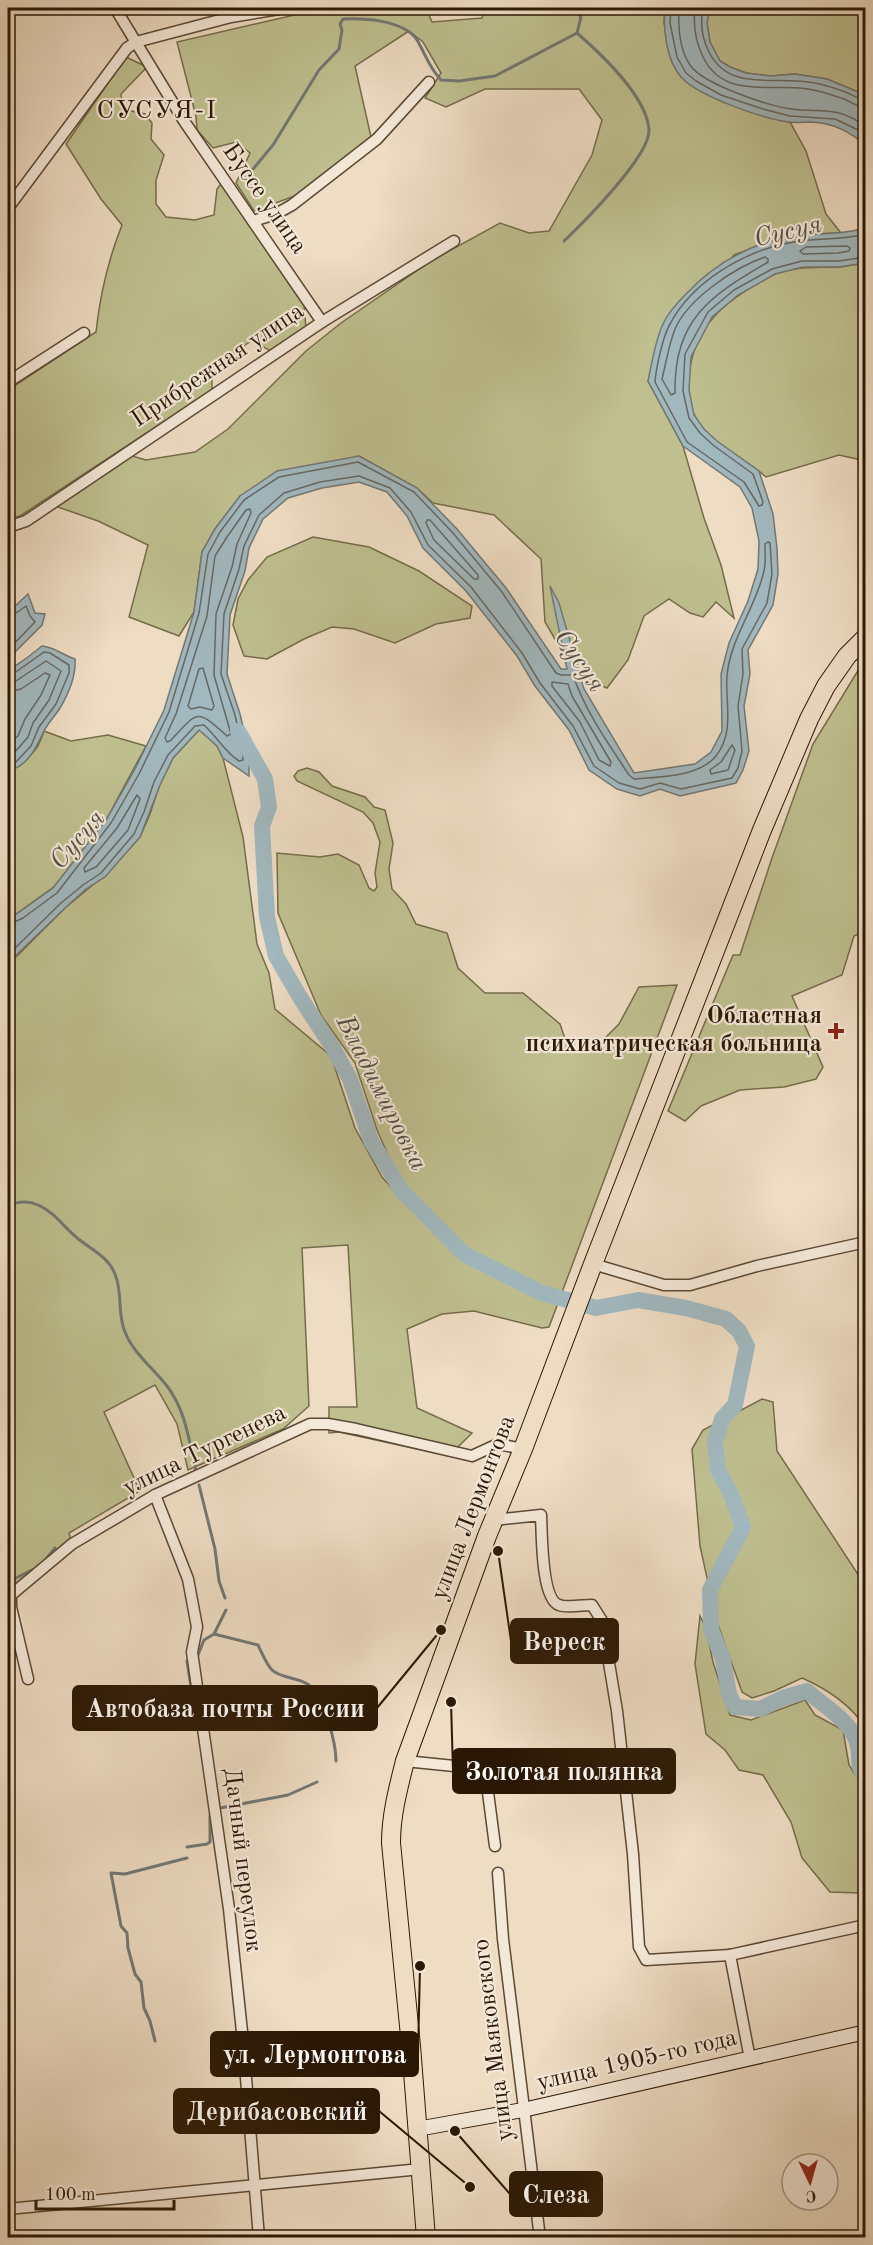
<svg xmlns="http://www.w3.org/2000/svg" width="873" height="2245" viewBox="0 0 873 2245" font-family="'Old Standard TT',serif">
<rect width="100%" height="100%" fill="#eedcc3"/>
<filter id="stains"><feTurbulence type="fractalNoise" baseFrequency=".00333" numOctaves="4"/><feColorMatrix values="0 0 0 0 .2 0 0 0 0 .09 0 0 0 0 .02 0 0 0 .5 -.17"/></filter>
<radialGradient id="worn" r=".72"><stop offset=".6" stop-color="#630" stop-opacity="0"/><stop offset="1" stop-color="#630" stop-opacity=".3"/></radialGradient>
<g fill="#bfbf8f" stroke="#756c4a" stroke-width="1.5">
<path d="M325,8H426L432,22L482,18L485,8H665L664,23L671,60L681,77L719,100L790,122L806,151L826,214L841,233L805,234L785,237L734,255L648,381L683,446L704,518L721,565L734,618L716,602L703,617L690,613L669,599L644,616L628,660L607,688L576,675L545,622L541,559L494,515L433,503L417,488L359,456L320,465L240,496L215,529L202,552L194,612L179,636L129,617L148,545L98,521L55,506L129,455L146,460L195,452L228,429L306,351L341,323L431,261L500,223L529,233L549,231L592,155L602,120L579,89H485L446,107L425,98L441,73L423,42L409,31L355,66L371,137L300,194L254,211L236,183L250,153L236,142L213,148L197,130L196,116L177,42Z"/>
<path d="M710,8H865V95L827,79L795,74L771,76L746,73L730,67L720,61L710,42L707,23Z"/>
<path d="M126,57L147,67L121,94L122,109L145,114L152,123L151,139L164,155L156,180V204L166,217L195,220L214,215L217,189L223,181L304,304L306,329L271,351L251,341L212,368V390L20,516L8,520V419L14,386L96,332C100,295 108,260 122,225L101,199L66,144Z"/>
<path d="M865,263V472L861,460L839,455L766,477C745,458 705,441 694,414C689,403 689,390 689,378C692,333 717,307 755,285C761,282 768,277 775,274C795,266 817,268 838,267C847,266 857,264 865,263Z"/>
<path d="M313,537L369,547L419,571L472,606L470,618L436,624L395,643L354,629L332,627L304,639L267,659L244,656L233,625L238,599L248,580L267,557Z"/>
<path d="M865,663V931L854,936L842,975L792,996L823,1067L816,1079L784,1087L740,1090L701,1106L685,1121L668,1111L733,955H740L772,858L813,744L859,669Z"/>
<path d="M200,729L217,746L223,758L243,837L257,944L269,973L275,1009L331,1056L355,1128L382,1177L413,1212L377,1130L355,1063L321,1015L278,913L277,853L320,857L338,854L359,865L369,888L374,891L377,887L375,873L380,842L373,823L363,812L297,781L294,776L298,771L307,768L319,772L332,786L365,797L374,807L385,810L393,843L389,869L392,889L406,904L416,924L447,933L458,968L485,993H523L560,1024L569,1050L592,1051L619,1024L639,987L677,985L549,1327L542,1328L474,1311L442,1314L407,1329L417,1408L472,1433L449,1456L339,1432L329,1433V1407H357L348,1245L302,1248L309,1406L283,1429L188,1470L177,1424L155,1385L104,1412L140,1491L69,1533L72,1544L8,1593V1115L11,1072L8,1071V965L65,908L106,874L140,837L150,814L160,784L173,758Z"/>
<path d="M44,731L71,741L108,735L146,746L106,820L55,886L8,920V770C11,764 18,763 24,759C36,753 40,743 44,731Z"/>
<path d="M762,1399L773,1402L777,1451L865,1585V1727C850,1704 827,1689 802,1678L774,1691L752,1698L742,1692L716,1619L700,1546L692,1449L703,1430Z"/>
<path d="M700,1616L706,1628L713,1662L730,1715L751,1720L805,1700L815,1715L843,1730L849,1765L865,1790V1875L859,1893L830,1892L802,1858L791,1822L763,1775L739,1770L725,1750L706,1734L695,1664Z"/>
</g>
<g fill="#a1b8bf" stroke="#727874" stroke-width="1.5">
<path d="M665,8H710L707,23L710,42L720,61L730,67L746,73L771,76L795,74L827,79L865,95V145C849,131 833,123 811,122C804,122 796,123 788,122C762,118 700,97 682,78C666,61 663,29 665,8Z"/>
<path d="M865,228V263L839,267H803L775,274L738,295L712,317L691,357L689,390L694,415L704,429L717,441L759,471L773,514L777,548L778,574L773,605L748,650L750,674L744,706L749,751L743,770L736,783L680,796L660,789L640,796L617,789L589,770L569,730L535,686L517,656L466,591L423,548L407,516L387,492L359,482L322,488L288,498L263,519L249,548L245,571L230,615L227,674L240,714L249,752V776L223,758L217,746L199,730L173,758L160,785L140,837L105,877L86,889L65,908L8,963V920L53,888L106,820L134,771L164,710L194,612L202,552L215,529L240,496L277,471L359,456L417,488L457,529L506,588L561,669H567L550,586L559,603L584,689L634,773L695,764L711,752L722,731L721,674L729,643L748,601L758,569L759,541L752,508L740,487L683,446L648,381C652,363 655,341 663,324C668,313 677,303 685,295C713,265 747,245 787,237C813,232 840,236 865,228Z"/>
<path d="M28,594L35,613L45,614L42,625L8,659V609L14,607Z"/>
<path d="M42,646C55,647 62,655 75,659C76,676 69,693 60,708C55,716 48,723 44,731C36,747 30,763 12,770L8,766V671L28,657Z"/>
</g>
<g fill="none" stroke-linecap="round" stroke-linejoin="round">
<g stroke="#666862" stroke-width="1.5">
<path d="M671,8L670,23L677,57L686,73L696,81L721,95L763,109L790,116L835,119L858,130L866,137"/>
<path d="M679,8C678,27 679,49 690,65C702,84 769,106 791,109C821,113 838,105 866,127"/>
<path d="M695,8C693,26 695,41 703,57C724,100 771,83 808,89C821,91 832,95 844,99C851,102 857,107 866,107"/>
<path d="M703,8C700,23 702,38 709,52C729,92 773,76 809,82C823,84 835,88 848,93C854,96 859,99 866,100"/>
<path d="M866,234C840,241 814,237 788,243C743,252 692,282 670,324C663,336 656,368 655,382L687,442L744,482L759,506L762,505L763,502L753,474L713,445L700,433L689,418L683,391L685,354L708,312L734,290L772,269L802,261H839L866,257"/>
<path d="M847,246L850,248L849,251L838,253L803,254L800,251L806,247Z"/>
<path d="M765,257L768,259V262C710,296 674,319 675,393L671,395L662,379C666,363 669,344 675,329C688,299 735,267 765,257Z"/>
<path d="M250,509L251,513L237,544L232,567L216,614L214,675L231,734L227,736C195,707 198,712 170,741L167,742L165,738L176,714L207,616L215,556L227,537L246,510Z"/>
<path d="M427,520H430L478,575V579H474L434,540L426,523Z"/>
<path d="M8,614L16,613L26,606L30,616L35,622L8,650"/>
<path d="M203,668L214,706L212,710L200,707L191,709L188,706L199,669Z"/>
<path d="M8,675L13,674L44,652L50,653L69,665V673L56,704L39,727L31,746L16,762L8,761"/>
<path d="M552,682L568,684L572,696L611,762L610,766L599,760L580,722L552,686Z"/>
<path d="M8,683L16,681L46,661L61,671L49,700L33,723L28,737L14,753H8"/>
<path d="M8,692L21,689L45,673L50,675L41,695L25,719L18,736L8,744"/>
<path d="M732,745L735,750L728,770L711,774L710,770L721,762Z"/>
<path d="M137,795L140,799L128,830L96,867L85,872L84,868L117,828Z"/>
<path d="M8,925L23,918L57,893L111,823L139,774L169,712L199,613L208,554L220,532L244,500L279,477L358,462L414,492L453,533L502,592L556,673L561,675H573C585,711 608,743 629,775L634,779C659,777 699,777 716,756C735,732 725,703 727,676C730,639 756,607 764,571C766,563 765,553 765,544L768,542L770,543L772,574L767,603L742,649L743,674L738,706L742,751L738,768L732,778L681,789L660,783L640,789L619,783L594,766L573,726L540,683L522,653L471,587L428,545L411,512L390,488L359,476L320,482L284,493L259,515L244,546L239,569L224,614L221,674L235,715L243,752V760L239,761C225,752 217,737 204,725L195,726L168,755L154,782L144,812L134,834L101,873L83,885L61,903L8,955"/>
</g>
<g stroke="#727874" stroke-width="3">
<path d="M244,180L273,145L319,70L339,49L342,30L340,24L343,19C364,18 404,20 417,40C426,55 428,66 441,80L459,81L495,76L577,33L581,17L576,11L563,8"/>
<path d="M564,241C583,223 650,156 649,130C647,96 601,54 577,33"/>
<path d="M8,1205C19,1202 27,1200 38,1205C54,1212 63,1226 76,1237C90,1249 108,1256 115,1274C123,1293 117,1314 125,1332C133,1353 154,1369 167,1386C186,1411 189,1441 196,1471"/>
<path d="M199,1485L215,1549L219,1581L225,1598"/>
<path d="M47,1558L55,1548"/>
<path d="M8,1582L38,1567"/>
<path d="M214,1634L258,1645C262,1653 266,1664 272,1670C281,1679 301,1677 310,1686C324,1699 336,1742 336,1761"/>
<path d="M198,1655L204,1640L214,1634L226,1610"/>
<path d="M187,1661L196,1719"/>
<path d="M220,1808L288,1795L317,1782"/>
<path d="M187,1847L207,1844L210,1842V1816"/>
<path d="M155,2041L150,2021L144,2008L141,1982L135,1974L128,1948L127,1933L121,1926L111,1873L125,1874L187,1858"/>
</g>
<path stroke="#a1b8bf" stroke-width="16" d="M238,731L265,779L269,807L262,826L267,917L276,956L301,999L333,1048L350,1079L371,1141L402,1191L464,1254L542,1293L596,1308L638,1300L686,1308L726,1319L739,1331L747,1346L735,1405L722,1419L715,1441L718,1470L731,1494L743,1527L710,1590L711,1629L723,1659L729,1694L735,1707L760,1709L783,1698L807,1691C825,1707 853,1722 858,1746C861,1760 856,1766 866,1778"/>
<defs>
<g id="street">
<path d="M115,8L184,121L322,322"/>
<path d="M8,208L127,48L136,42L231,17L285,8"/>
<path d="M253,221L276,214L292,205L377,139L429,82"/>
<path d="M8,382L84,333"/>
<path d="M8,527L26,521L322,322L454,241"/>
<path d="M593,1264L664,1285H690L757,1266L866,1242"/>
<path d="M155,1495L188,1579L197,1627L192,1652L229,1909L243,2041L259,2238"/>
<path d="M494,1520L541,1515C542,1533 541,1599 559,1605C567,1608 583,1605 592,1605L602,1621L617,1711L633,1854L639,1947L646,1960L730,1955L866,1925"/>
<path d="M28,1679L11,1607V1595L72,1544L155,1495L310,1424H328L356,1429L472,1456L498,1444L523,1449"/>
<path d="M405,1761L464,1767L486,1777L495,1846"/>
<path d="M498,1873L503,1939L540,2238"/>
<path d="M730,1955L750,2059"/>
<path d="M8,2209L421,2169"/>
</g>
<path id="secondary" d="M417,2129L523,2110L866,2032"/>
<path id="highway" d="M426,2238L411,2046L391,1843C391,1815 398,1789 405,1761L487,1536L523,1449L593,1264L762,830L809,719L826,686L847,656L866,637"/>
</defs>
<use href="#street" stroke="#5c4934" stroke-width="13"/>
<use href="#secondary" stroke="#2b1804" stroke-width="16"/>
<use href="#highway" stroke="#2b1804" stroke-width="20"/>
<use href="#street" stroke="#f4e8d8" stroke-width="10"/>
<use href="#secondary" stroke="#f4e8d8" stroke-width="14"/>
<use href="#highway" stroke="#eedcc3" stroke-width="18"/>
</g>
<path fill="#8f2418" stroke="#f4e8d8" stroke-width="2" d="M833 1022h6v6h6v6h-6v6h-6v-6h-6v-6h6z"/>
<g text-anchor="middle" dominant-baseline="central" stroke-width="4.5" stroke-linejoin="round" paint-order="stroke">
<g font-size="24" fill="#2b1804" stroke="#f4e8d8">
<text transform="translate(264 199) rotate(55)">Буссе улица</text>
<text transform="translate(218 366) rotate(-34)">Прибрежная улица</text>
<text transform="translate(205 1451) rotate(-26)">улица Тургенева</text>
<text transform="translate(474 1508) rotate(-69)">улица Лермонтова</text>
<text transform="translate(242 1860) rotate(83)">Дачный переулок</text>
<text transform="translate(494 2040) rotate(-97)">улица Маяковского</text>
<text transform="translate(637 2061) rotate(-13)">улица 1905-го года</text>
</g>
<g font-size="24" font-weight="bold" fill="#2b1804" stroke="#f4e8d8" text-anchor="end">
<text x="822" y="1017">Областная<tspan x="822" dy="28">психиатрическая больница</tspan></text>
</g>
<g font-size="26" letter-spacing="1.5" fill="#2b1804" stroke="#f4e8d8">
<text x="157" y="111">СУСУЯ-I</text>
</g>
<g font-size="26" font-style="italic" fill="#545045" stroke="#f4e8d8">
<text transform="translate(788 232) rotate(-13)">Сусуя</text>
<text transform="translate(579 661) rotate(56)">Сусуя</text>
<text transform="translate(78 840) rotate(-49)">Сусуя</text>
<text transform="translate(381 1093) rotate(63)">Владимировка</text>
</g>
</g>
<path fill="none" stroke="#2b1804" stroke-width="2" d="M498 1551L511 1641M441 1630L377 1708M451 1702L453 1771M420 1966L418 2054M470 2187L379 2111M455 2131L510 2194"/>
<g fill="#2b1804" stroke="#f4e8d8" stroke-width="2">
<circle cx="498" cy="1551" r="6"/>
<circle cx="441" cy="1630" r="6"/>
<circle cx="451" cy="1702" r="6"/>
<circle cx="420" cy="1966" r="6"/>
<circle cx="470" cy="2187" r="6"/>
<circle cx="455" cy="2131" r="6"/>
</g>
<g fill="#2b1804" stroke="#2b1804" stroke-width="2">
<rect x="511" y="1619" width="107" height="44" rx="6"/>
<rect x="73" y="1686" width="304" height="44" rx="6"/>
<rect x="453" y="1749" width="222" height="44" rx="6"/>
<rect x="211" y="2032" width="207" height="44" rx="6"/>
<rect x="174" y="2089" width="205" height="44" rx="6"/>
<rect x="510" y="2172" width="92" height="44" rx="6"/>
</g>
<g font-size="26" text-anchor="middle" font-weight="bold" fill="#fff">
<text x="564" y="1650">Вереск</text>
<text x="225" y="1717">Автобаза почты России</text>
<text x="564" y="1780">Золотая полянка</text>
<text x="315" y="2063">ул. Лермонтова</text>
<text x="277" y="2120">Дерибасовский</text>
<text x="556" y="2203">Слеза</text>
</g>
<rect width="873" height="2245" fill="none" stroke="#eedcc3" stroke-width="30"/>
<rect x="9" y="9" width="855" height="2227" fill="none" stroke="#2b1804" stroke-width="3"/>
<rect x="15" y="15" width="843" height="2215" fill="none" stroke="#2b1804" stroke-width="1.5"/>
<g transform="translate(810 2182) rotate(175)"><circle r="28" fill="#f4e8d8" stroke="#a49583" stroke-width="1.5"/>
<path d="M0-4.5L10 22L0 15L-10 22Z" fill="#8f2418"/>
<text y="-9" font-size="16" font-weight="bold" text-anchor="middle" fill="#2b1804">С</text>
</g>
<path d="M36 2200v9h138v-9" fill="none" stroke="#2b1804" stroke-width="3"/>
<text x="45" y="2200" font-size="18" fill="#2b1804" stroke="#f4e8d8" stroke-width="4.5" paint-order="stroke">100 m</text>
<rect width="100%" height="100%" filter="url(#stains)"/>
<rect width="100%" height="100%" fill="url(#worn)"/>
</svg>
